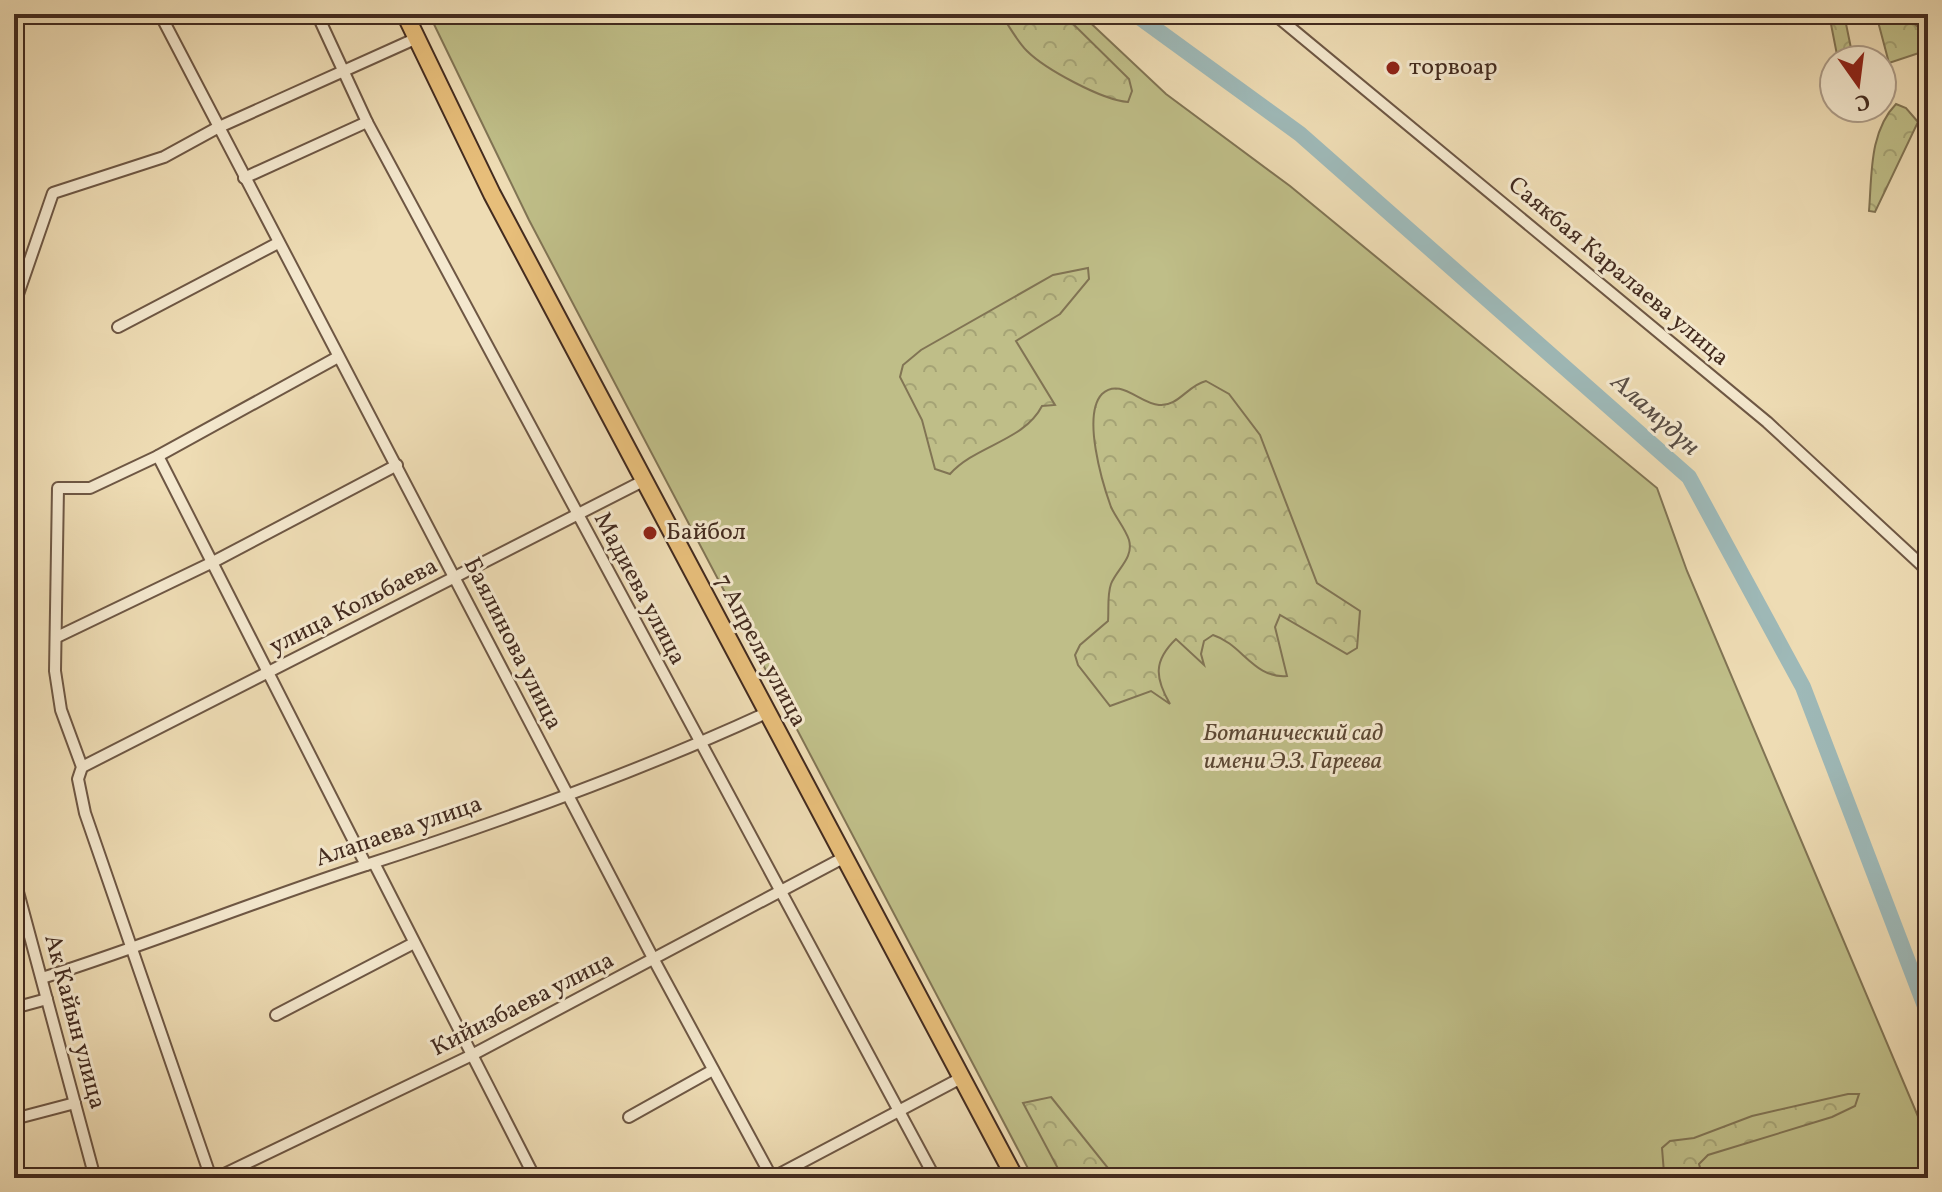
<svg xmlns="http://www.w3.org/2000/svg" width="1942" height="1192" viewBox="0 0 1942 1192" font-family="Vollkorn,serif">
<defs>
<pattern id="forest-crowns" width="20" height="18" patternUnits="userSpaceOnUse" patternTransform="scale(2)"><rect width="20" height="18" fill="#bfbe88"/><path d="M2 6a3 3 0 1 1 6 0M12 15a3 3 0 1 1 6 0" fill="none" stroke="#a5a375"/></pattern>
</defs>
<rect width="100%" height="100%" fill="#eedcb4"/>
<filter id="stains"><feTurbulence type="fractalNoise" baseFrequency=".0025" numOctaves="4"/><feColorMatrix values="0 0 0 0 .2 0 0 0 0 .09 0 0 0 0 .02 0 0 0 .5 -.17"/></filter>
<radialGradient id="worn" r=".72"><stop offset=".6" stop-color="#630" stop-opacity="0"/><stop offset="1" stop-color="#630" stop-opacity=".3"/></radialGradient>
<path fill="#bfbe88" stroke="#817454" stroke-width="2" d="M429,14H1081L1166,94L1290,186L1657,488L1687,571L1928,1140V1178H1033L529,220Z"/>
<g fill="url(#forest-crowns)" stroke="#817454" stroke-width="2">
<path d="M1001,14H1063L1129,79L1132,91L1128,102C1102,100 1045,69 1027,51C1017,41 1009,26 1001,14Z"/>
<path d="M1829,14H1844L1853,58L1838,60Z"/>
<path d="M1876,14H1902L1928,35V50L1889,63Z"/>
<path d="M1896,104L1906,108L1918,122L1875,212L1869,211C1872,175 1869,132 1896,104Z"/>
<path d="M1088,268L1089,279L1060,314L1016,341L1055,405L1042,406C1024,441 976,445 950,474L935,469L922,420L900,377L903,365L921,350L1053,275Z"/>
<path d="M1206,381L1229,394L1260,435L1317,583L1360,611L1357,648L1347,654L1280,615L1275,627L1287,676C1254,679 1242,644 1213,635L1204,641L1201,654L1204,665L1176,639C1153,661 1155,678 1170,704L1151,691L1110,706L1078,665L1075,655L1080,645L1108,621C1109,610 1107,595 1111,584C1117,569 1134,558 1129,540C1125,528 1116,518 1111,507C1102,482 1082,415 1102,394C1120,377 1140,404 1159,405C1178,407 1188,385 1206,381Z"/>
<path d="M1848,1094H1859L1855,1106L1832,1117L1708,1155L1699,1164L1703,1178H1656L1664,1173L1662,1148L1670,1141L1694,1138L1752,1116Z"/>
<path d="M1051,1097L1112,1173L1115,1178H1063L1023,1103Z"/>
</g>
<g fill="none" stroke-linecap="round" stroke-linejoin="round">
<path stroke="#9eb9b8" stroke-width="16" d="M1135,14L1300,134L1689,477L1803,687L1928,1014"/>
<defs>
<g id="street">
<path d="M160,14L654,960L772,1178L961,1078"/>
<path d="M317,14L367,122L935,1178"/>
<path d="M1274,14L1767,422L1928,571"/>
<path d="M244,178L367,122"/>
<path d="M14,306L53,193L164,157L217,128L417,38"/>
<path d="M118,327L278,243"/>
<path d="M158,456L366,865"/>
<path d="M57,637L213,562L397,465"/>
<path d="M82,767L643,481"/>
<path d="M374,863L535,1178"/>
<path d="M14,877L95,1178"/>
<path d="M42,978C150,944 255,901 363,866C499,822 636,773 766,713"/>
<path d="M14,1008L47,999"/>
<path d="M276,1015L414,943"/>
<path d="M629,1117L713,1070"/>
<path d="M14,1119L75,1103"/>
<path d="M211,1178L85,813L78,779L82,767L61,710L55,671L58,488H90L158,456L338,357"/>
<path d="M216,1178L470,1056L843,858"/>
</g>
<path id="primary" d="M405,14L492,194L1015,1178"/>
</defs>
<use href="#street" stroke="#6e5744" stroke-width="14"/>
<use href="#primary" stroke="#432b1f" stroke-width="20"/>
<use href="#street" stroke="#f4e8ce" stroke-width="10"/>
<use href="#primary" stroke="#e7be7a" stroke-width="16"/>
</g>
<g fill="#8f2418" stroke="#f4e8ce" stroke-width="3">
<circle cx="1393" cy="68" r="8"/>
<circle cx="650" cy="533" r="8"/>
</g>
<g text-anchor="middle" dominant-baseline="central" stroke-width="6" stroke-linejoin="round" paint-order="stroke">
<g font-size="24" fill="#432b1f" stroke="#f4e8ce" text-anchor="start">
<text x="1409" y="68">торвоар</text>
<text x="666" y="533">Байбол</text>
</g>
<g font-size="24" fill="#432b1f" stroke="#f4e8ce">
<text transform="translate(1618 272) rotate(40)">Саякбая Каралаева улица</text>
<text transform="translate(639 589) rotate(62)">Мадиева улица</text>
<text transform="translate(354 607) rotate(-27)">улица Кольбаева</text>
<text transform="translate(512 644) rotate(63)">Баялинова улица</text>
<text transform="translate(760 651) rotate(62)">7 Апреля улица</text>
<text transform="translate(399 832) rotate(-19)">Алапаева улица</text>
<text transform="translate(523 1005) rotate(-27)">Кийизбаева улица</text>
<text transform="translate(74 1022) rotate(75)">Ак Кайын улица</text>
</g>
<g font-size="24" font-style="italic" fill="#5c4834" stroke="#f4e8ce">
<text x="1293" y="734">Ботанический сад<tspan x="1293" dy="28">имени Э.З. Гареева</tspan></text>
</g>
<g font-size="26" font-style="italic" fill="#5a4e45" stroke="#f4e8ce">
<text transform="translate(1655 415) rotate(42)">Аламүдүн</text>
</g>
</g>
<rect width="1942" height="1192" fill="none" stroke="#eedcb4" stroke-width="48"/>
<rect x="16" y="16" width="1910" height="1160" fill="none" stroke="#432b1f" stroke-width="4"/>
<rect x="24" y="24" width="1894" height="1144" fill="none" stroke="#432b1f" stroke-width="2"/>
<g transform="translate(1858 84) rotate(166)"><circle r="38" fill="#f4e8ce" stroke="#ad9c88" stroke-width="2"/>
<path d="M0-6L14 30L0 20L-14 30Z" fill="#8f2418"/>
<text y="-12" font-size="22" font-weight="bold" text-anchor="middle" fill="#432b1f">С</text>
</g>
<rect width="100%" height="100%" filter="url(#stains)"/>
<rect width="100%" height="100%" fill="url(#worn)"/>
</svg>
